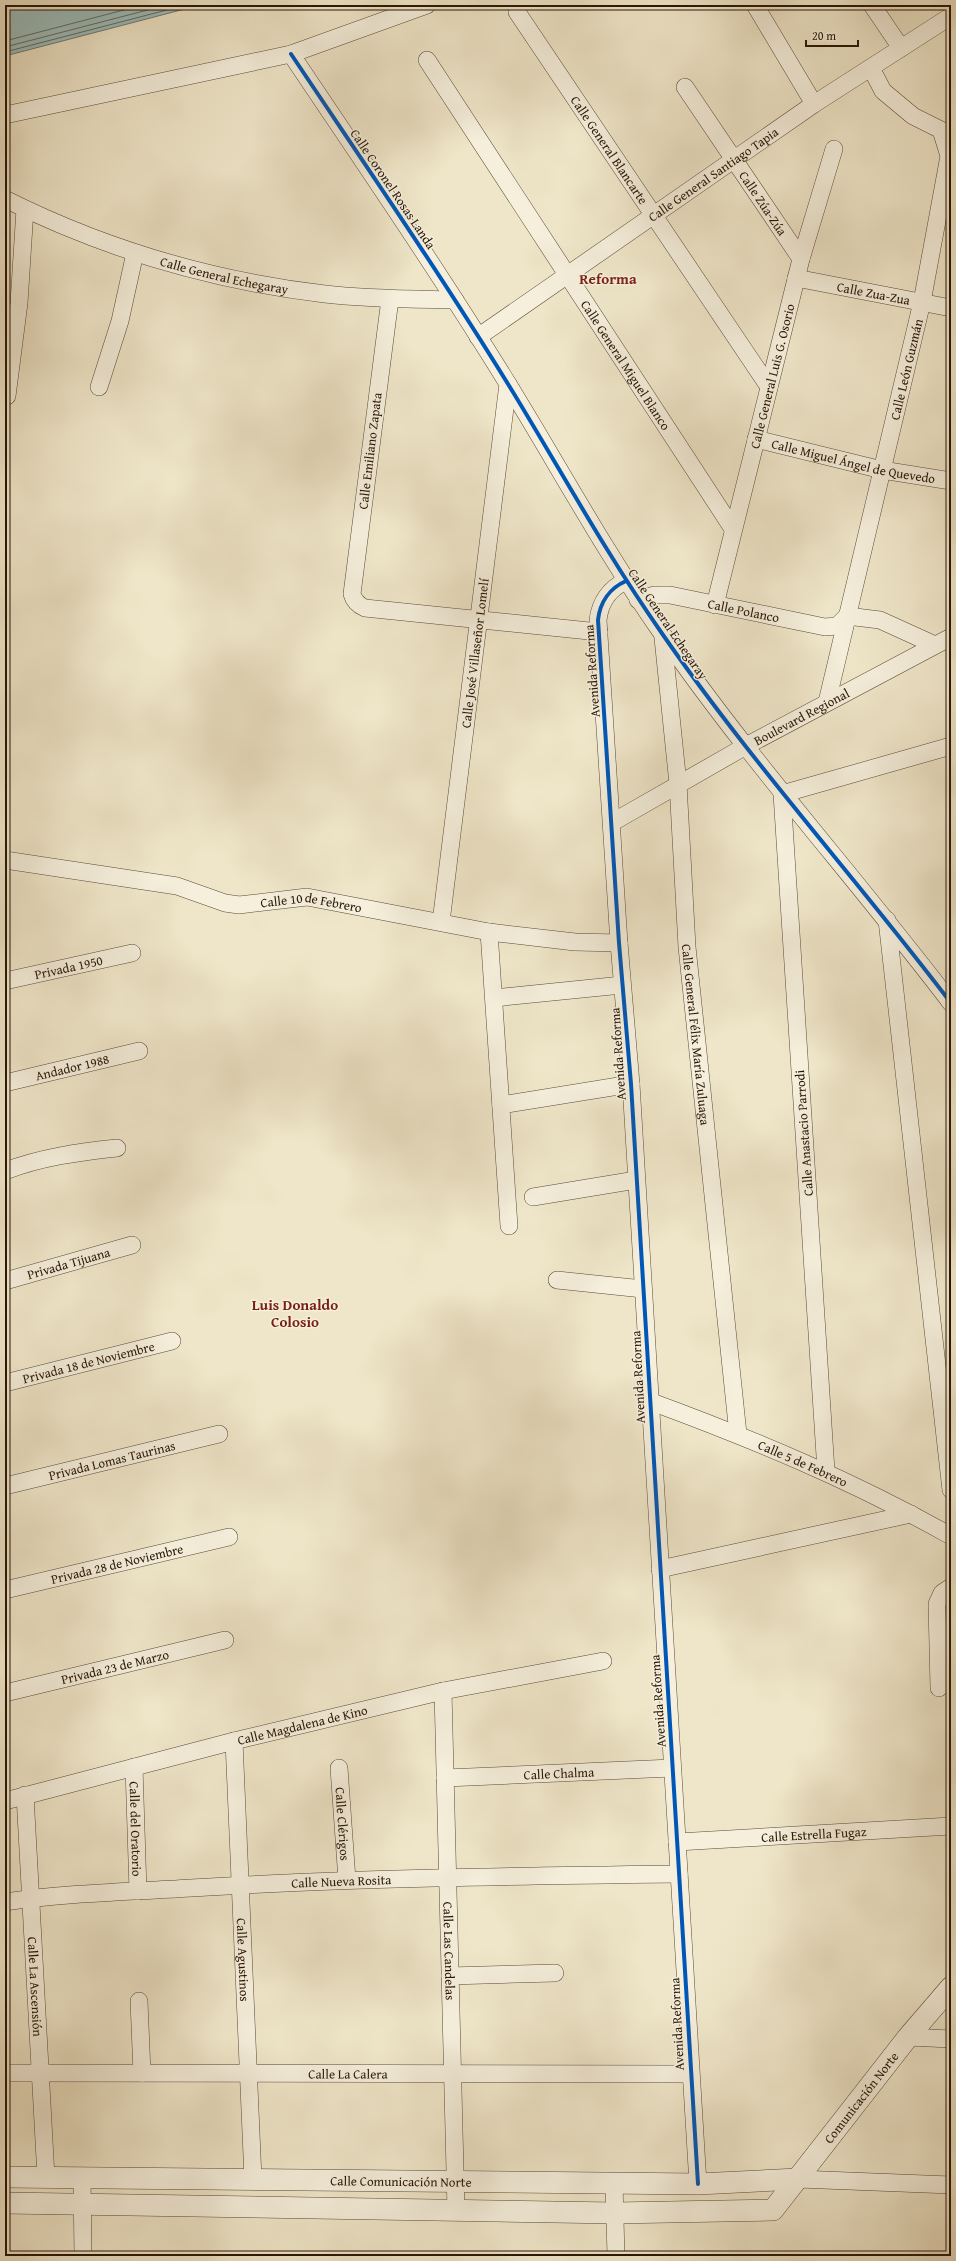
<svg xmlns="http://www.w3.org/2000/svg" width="956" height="2261" viewBox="0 0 956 2261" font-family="'Gentium Book Plus',serif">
<rect width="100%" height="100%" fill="#efe6c9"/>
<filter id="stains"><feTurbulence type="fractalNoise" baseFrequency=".005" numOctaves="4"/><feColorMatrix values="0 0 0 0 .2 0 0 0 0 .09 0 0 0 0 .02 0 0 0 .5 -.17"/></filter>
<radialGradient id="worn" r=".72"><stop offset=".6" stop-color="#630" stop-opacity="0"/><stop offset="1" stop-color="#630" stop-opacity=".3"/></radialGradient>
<path fill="#9cbebd" stroke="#6e7b74" d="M5,5H200L5,56Z"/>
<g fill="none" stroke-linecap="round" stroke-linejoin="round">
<g stroke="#626a62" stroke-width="1">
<path d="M5,41L143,5"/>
<path d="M5,47L167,5"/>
<path d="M5,52L186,5"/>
</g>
<defs>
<g id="minor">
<path d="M755,5L814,104"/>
<path d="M872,5L901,48"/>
<path id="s1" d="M517,12L769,387"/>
<path d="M291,54C364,163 439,272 508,384C559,467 605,552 661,632C750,761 856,878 951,1003"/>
<path id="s2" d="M427,60L733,529"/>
<path id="s3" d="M685,87L801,259"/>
<path d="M5,115L291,54L427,5"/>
<path id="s4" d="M5,199C105,249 214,281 325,294C368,299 412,299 455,300"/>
<path id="s5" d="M796,278L951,308"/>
<path d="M390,299L352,594C354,601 358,605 365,608L599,632"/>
<path id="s6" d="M478,337L814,104L951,16"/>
<path d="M99,387L120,321L135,253"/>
<path d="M7,396L19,303L25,209"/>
<path id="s7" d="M756,439L882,470L951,481"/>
<path d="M626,581C610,588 600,602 598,620L619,943L631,1084L698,2184"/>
<path id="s8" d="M638,600L654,595H670L825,627L837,626L847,616L880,620L935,645"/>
<path id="s9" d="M715,605L801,259L834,149"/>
<path id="s10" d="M663,638L678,784L687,947L738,1434"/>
<path id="s11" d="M827,702L922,302L949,156L941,130L913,116L883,91L871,68"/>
<path id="s12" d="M613,822L744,747L951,637"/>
<path id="s13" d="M5,860L177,886L225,903L239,905L307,897L489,932L575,942L619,943"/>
<path d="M887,920L951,1490"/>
<path id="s14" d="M441,922L508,384"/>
<path d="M489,932L509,1226"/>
<path id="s15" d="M5,981L132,953"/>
<path d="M494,998L622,985"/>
<path id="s16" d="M5,1083L139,1051"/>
<path d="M501,1105L631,1084"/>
<path d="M5,1171C42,1157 79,1152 117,1148"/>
<path d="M533,1197L636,1180"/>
<path d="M557,1280L643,1289"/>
<path id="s17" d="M5,1281L132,1245"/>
<path id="s18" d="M5,1383L172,1341"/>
<path id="s19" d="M649,1401C755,1440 853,1481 951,1536"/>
<path d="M826,1471L782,794L951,746"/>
<path id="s20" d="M5,1486L219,1434"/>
<path d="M660,1569L911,1514"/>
<path id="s21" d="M5,1590L229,1537"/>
<path d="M939,1688L937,1604L942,1593L951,1587"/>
<path id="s22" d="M443,1691L456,2210"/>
<path id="s23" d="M5,1693L225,1640"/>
<path id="s24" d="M234,1741L253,2179"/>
<path id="s25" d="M134,1767L138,1891"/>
<path id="s26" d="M339,1768L347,1880"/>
<path id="s27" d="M445,1778L672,1768"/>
<path id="s28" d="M25,1795L46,2177"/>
<path id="s29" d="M5,1801L234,1741L443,1691L603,1661"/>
<path id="s30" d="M677,1842L951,1826"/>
<path id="s31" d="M5,1902C66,1893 129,1892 191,1888C353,1878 516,1876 679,1874"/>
<path d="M450,1976L555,1973"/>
<path d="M139,2001L142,2073"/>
<path d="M908,2037L951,2039"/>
<path id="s32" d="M5,2073L690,2074"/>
<path d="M82,2177L83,2256"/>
<path d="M798,2179L951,2185"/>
<path d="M614,2183L616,2256"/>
</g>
<g id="tertiary">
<path id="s33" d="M5,2177L698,2184L798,2179"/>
<path id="s34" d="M5,2203L615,2213L773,2210L908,2037L951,1987"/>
</g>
</defs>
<use href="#minor" stroke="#5a4a38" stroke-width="18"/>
<use href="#tertiary" stroke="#5a4a38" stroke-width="22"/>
<use href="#minor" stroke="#f5efdc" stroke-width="17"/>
<use href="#tertiary" stroke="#f5efdc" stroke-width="21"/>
<defs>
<g id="cycleway">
<path d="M291,54C364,163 439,272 508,384C559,467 605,552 661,632C750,761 856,878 951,1003"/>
<path d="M626,581C610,588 600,602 598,620L619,943L631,1084L698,2184"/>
</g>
</defs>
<use href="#cycleway" stroke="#f5efdc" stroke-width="6"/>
<use href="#cycleway" stroke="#0057b8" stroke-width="4"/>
</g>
<g text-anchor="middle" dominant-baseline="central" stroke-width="3" stroke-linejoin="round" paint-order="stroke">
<g font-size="13" fill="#281607" stroke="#f5efdc">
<text stroke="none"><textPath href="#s1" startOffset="166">Calle General Blancarte</textPath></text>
<text stroke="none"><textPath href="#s6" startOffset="286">Calle General Santiago Tapia</textPath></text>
<text transform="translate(393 189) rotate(56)">Calle Coronel Rosas Landa</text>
<text stroke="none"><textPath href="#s3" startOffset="140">Calle Zúa-Zúa</textPath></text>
<text stroke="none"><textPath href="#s4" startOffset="233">Calle General Echegaray</textPath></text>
<text stroke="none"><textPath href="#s5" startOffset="79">Calle Zua-Zua</textPath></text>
<text stroke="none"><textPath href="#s2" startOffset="364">Calle General Miguel Blanco</textPath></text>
<text stroke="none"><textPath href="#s11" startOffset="342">Calle León Guzmán</textPath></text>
<text stroke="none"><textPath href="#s9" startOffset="236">Calle General Luis G. Osorio</textPath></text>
<text transform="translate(370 451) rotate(-83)">Calle Emiliano Zapata</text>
<text stroke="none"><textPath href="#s7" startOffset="100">Calle Miguel Ángel de Quevedo</textPath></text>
<text stroke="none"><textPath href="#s8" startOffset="108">Calle Polanco</textPath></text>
<text transform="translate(668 624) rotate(56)">Calle General Echegaray</text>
<text stroke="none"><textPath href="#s14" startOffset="271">Calle José Villaseñor Lomelí</textPath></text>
<text transform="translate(592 671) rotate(-94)">Avenida Reforma</text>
<text stroke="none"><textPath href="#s12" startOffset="216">Boulevard Regional</textPath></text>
<text stroke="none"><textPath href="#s13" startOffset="312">Calle 10 de Febrero</textPath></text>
<text stroke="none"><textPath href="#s15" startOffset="65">Privada 1950</textPath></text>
<text stroke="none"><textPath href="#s10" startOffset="398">Calle General Félix María Zuluaga</textPath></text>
<text transform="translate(618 1054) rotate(-94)">Avenida Reforma</text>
<text stroke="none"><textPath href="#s16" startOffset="69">Andador 1988</textPath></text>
<text transform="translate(804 1133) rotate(-94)">Calle Anastacio Parrodi</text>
<text stroke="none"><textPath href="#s17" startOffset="66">Privada Tijuana</textPath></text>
<text stroke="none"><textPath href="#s18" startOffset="86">Privada 18 de Noviembre</textPath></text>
<text transform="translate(638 1377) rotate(-93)">Avenida Reforma</text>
<text stroke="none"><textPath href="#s20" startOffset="110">Privada Lomas Taurinas</textPath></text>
<text stroke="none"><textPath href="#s19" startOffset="166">Calle 5 de Febrero</textPath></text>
<text stroke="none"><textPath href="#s21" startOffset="115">Privada 28 de Noviembre</textPath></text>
<text stroke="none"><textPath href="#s23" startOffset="113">Privada 23 de Marzo</textPath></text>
<text transform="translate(658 1701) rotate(-94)">Avenida Reforma</text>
<text stroke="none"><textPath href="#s29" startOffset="307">Calle Magdalena de Kino</textPath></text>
<text stroke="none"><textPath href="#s27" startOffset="114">Calle Chalma</textPath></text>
<text stroke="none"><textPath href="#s26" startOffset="56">Calle Clérigos</textPath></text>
<text stroke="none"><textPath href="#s25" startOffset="62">Calle del Oratorio</textPath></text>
<text stroke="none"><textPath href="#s30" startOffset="137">Calle Estrella Fugaz</textPath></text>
<text stroke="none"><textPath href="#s31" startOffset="337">Calle Nueva Rosita</textPath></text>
<text stroke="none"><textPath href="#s22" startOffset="260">Calle Las Candelas</textPath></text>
<text stroke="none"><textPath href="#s24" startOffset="219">Calle Agustinos</textPath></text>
<text stroke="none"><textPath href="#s28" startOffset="192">Calle La Ascensión</textPath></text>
<text transform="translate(677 2024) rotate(-93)">Avenida Reforma</text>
<text stroke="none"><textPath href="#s32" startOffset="343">Calle La Calera</textPath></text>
<text stroke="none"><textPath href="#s34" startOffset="911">Comunicación Norte</textPath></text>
<text stroke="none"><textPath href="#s33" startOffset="396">Calle Comunicación Norte</textPath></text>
</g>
<g font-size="15" font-weight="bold" fill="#7a1f14" stroke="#f5efdc">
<text x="608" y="278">Reforma</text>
<text x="295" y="1304">Luis Donaldo<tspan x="295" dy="17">Colosio</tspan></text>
</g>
</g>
<rect width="956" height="2261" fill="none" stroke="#efe6c9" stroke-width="20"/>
<rect x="6" y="6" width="944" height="2249" fill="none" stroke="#281607" stroke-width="2"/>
<rect x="10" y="10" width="936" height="2241" fill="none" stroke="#281607"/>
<path d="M806 40v6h52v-6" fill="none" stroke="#281607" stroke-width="2"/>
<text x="812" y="40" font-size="12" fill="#281607" stroke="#f5efdc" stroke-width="3" paint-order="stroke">20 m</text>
<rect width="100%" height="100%" filter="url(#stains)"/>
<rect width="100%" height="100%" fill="url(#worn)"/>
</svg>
